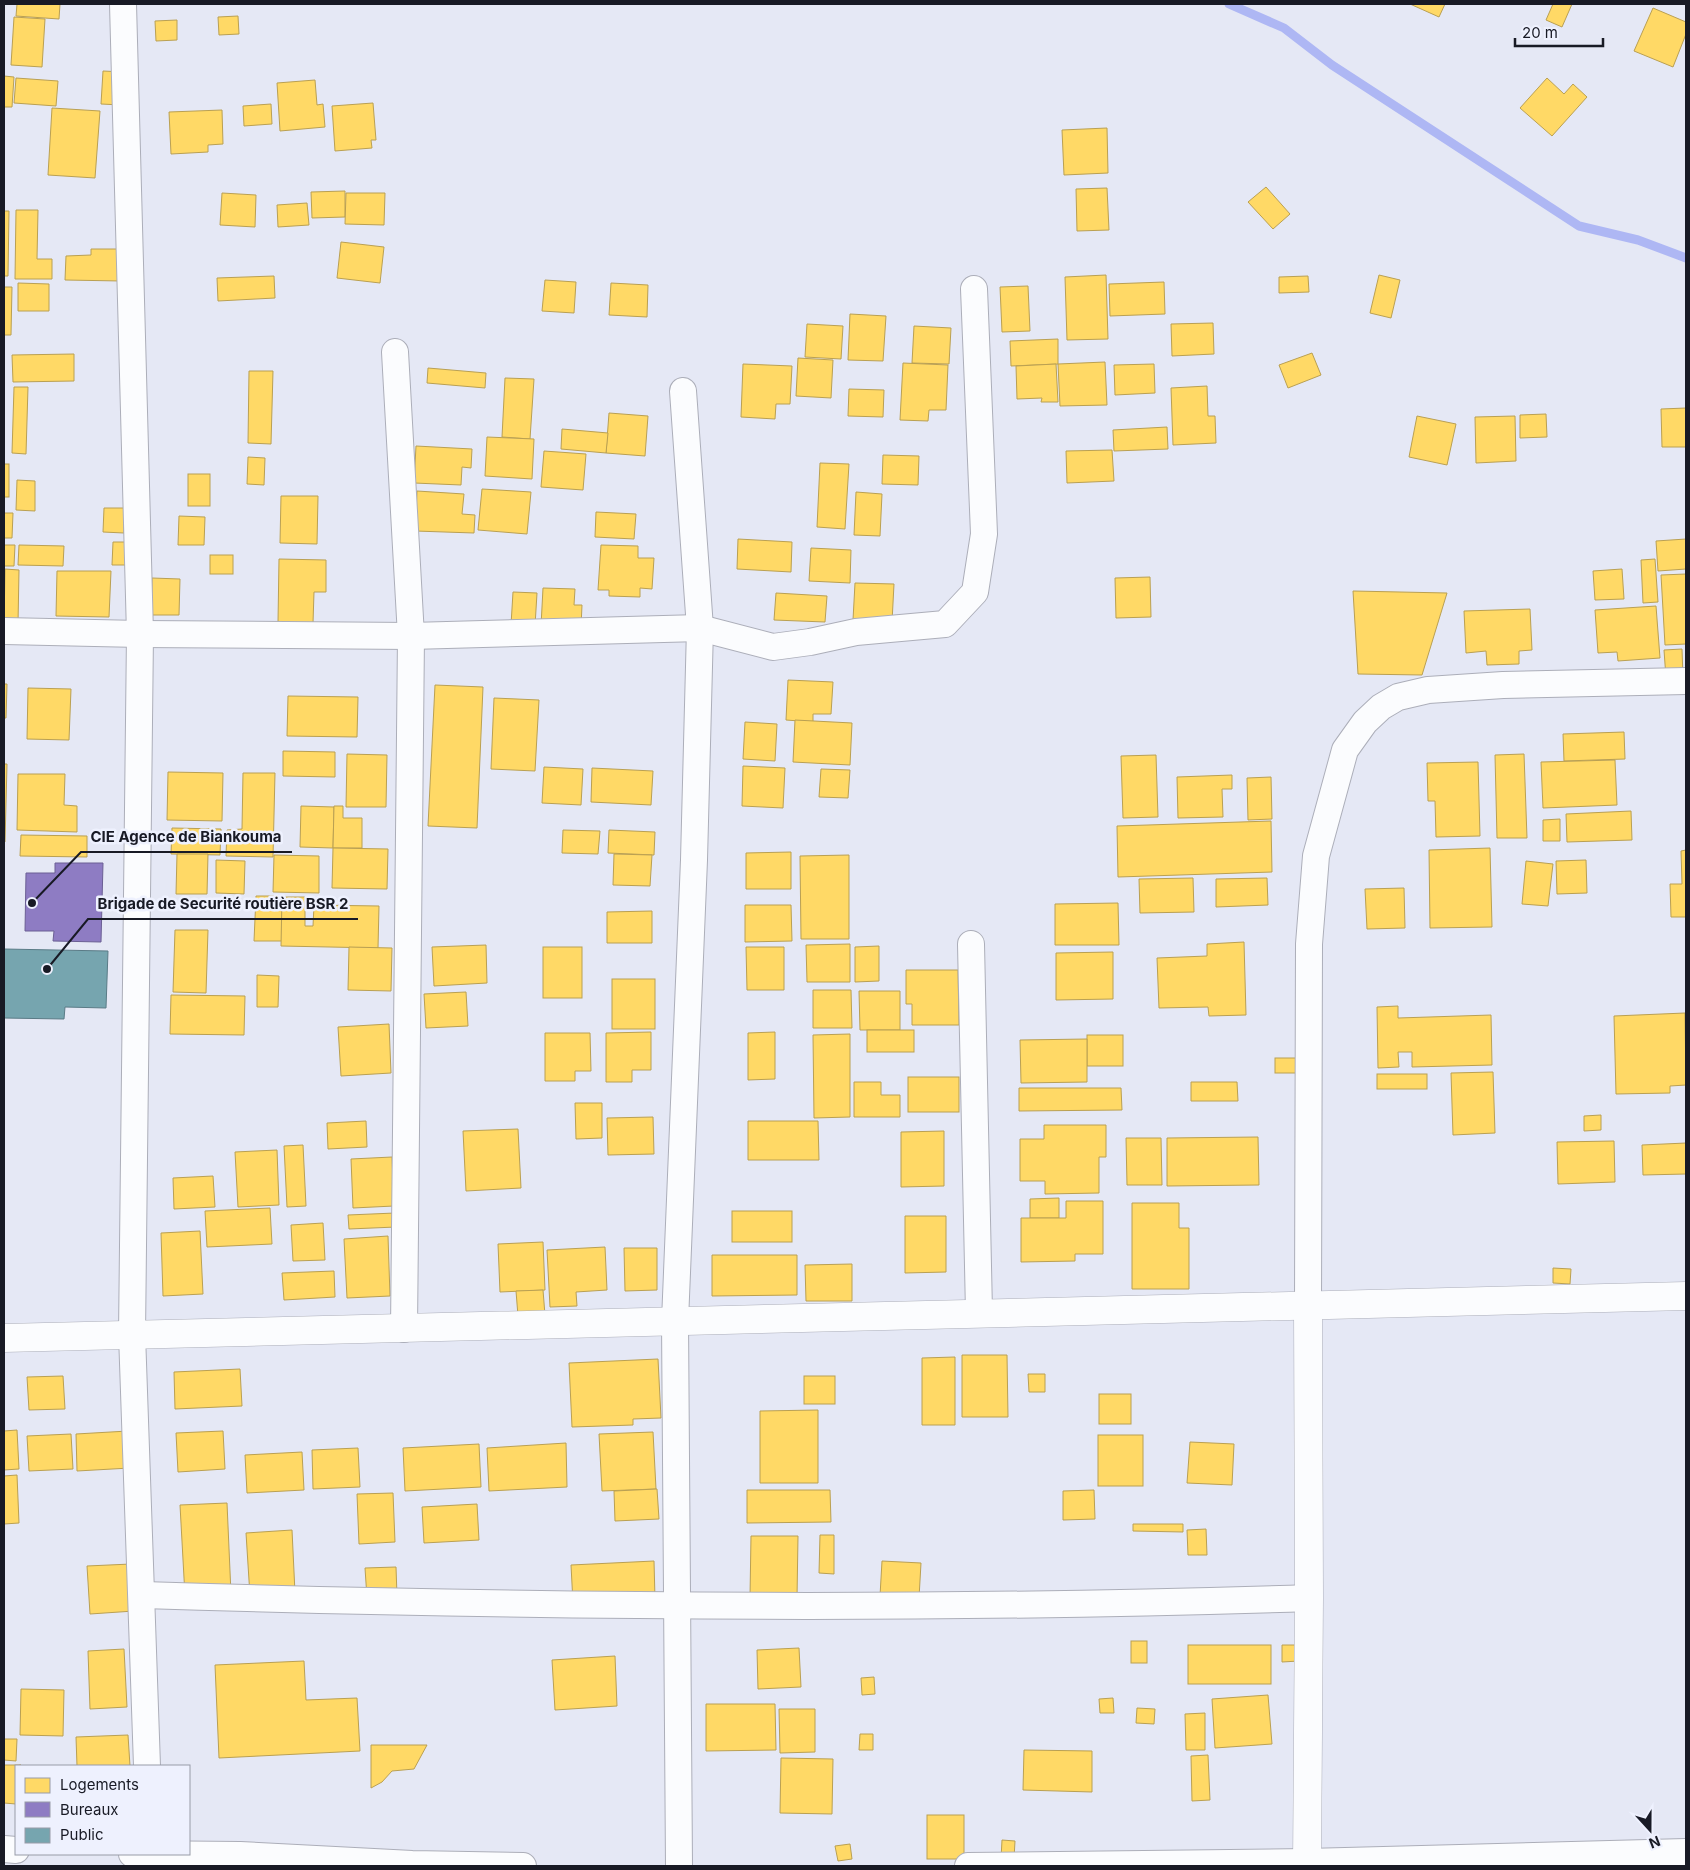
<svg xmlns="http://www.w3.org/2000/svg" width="1690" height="1870" viewBox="0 0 1690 1870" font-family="Inter,sans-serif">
<rect width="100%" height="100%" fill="#e5e8f5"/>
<g fill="#ffd966" stroke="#baa052">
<path d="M17,4H60L59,19L16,16Z"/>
<path d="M1410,4H1445L1439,17Z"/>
<path d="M1553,4H1572L1562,27L1546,20Z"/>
<path d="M1653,8L1686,22V34L1673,67L1634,51Z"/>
<path d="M238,16L239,34L219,35L218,17Z"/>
<path d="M14,17L45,19L42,67L11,65Z"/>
<path d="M177,20V40L156,41L155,21Z"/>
<path d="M103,71L124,72L121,105L101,104Z"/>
<path d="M4,76L14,77L12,107H4Z"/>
<path d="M16,78L58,81L56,106L14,103Z"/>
<path d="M1547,78L1564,94L1573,84L1587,97L1552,136L1520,108Z"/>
<path d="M315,80L317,105L323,104L325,127L280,131L277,83Z"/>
<path d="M373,103L376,140H371L372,148L335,151L332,106Z"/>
<path d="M271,104L272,124L244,126L243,106Z"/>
<path d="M52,108L100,111L95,178L48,175Z"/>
<path d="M222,110L223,144L208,145V152L171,154L169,112Z"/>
<path d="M1107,128L1108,173L1064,175L1062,130Z"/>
<path d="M1266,187L1290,214L1273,229L1248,202Z"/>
<path d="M1107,188L1109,230L1077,231L1076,189Z"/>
<path d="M345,191V217L312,218L311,192Z"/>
<path d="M222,193L256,195L255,227L220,225Z"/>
<path d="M346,193H385L384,225L345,224Z"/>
<path d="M307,203L309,225L278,227L277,205Z"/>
<path d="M16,210H38L37,259H52V279H15Z"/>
<path d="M4,211H9L8,276H4Z"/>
<path d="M341,242L384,247L380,283L337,278Z"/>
<path d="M91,249H122L121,281L65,280L66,256L91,255Z"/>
<path d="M1106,275L1108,339L1067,340L1065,277Z"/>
<path d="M1379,275L1400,280L1391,318L1370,313Z"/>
<path d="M274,276L275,298L218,301L217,278Z"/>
<path d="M1308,276L1309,292L1279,293V277Z"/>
<path d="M545,280L576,282L574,313L542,311Z"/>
<path d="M1164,282L1165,314L1110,316L1109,284Z"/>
<path d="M18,283L49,284V311H18Z"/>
<path d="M611,283L648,285L647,317L609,315Z"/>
<path d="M1028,286L1030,331L1002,332L1000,287Z"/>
<path d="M4,287H12L11,335H4Z"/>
<path d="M850,314L886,316L883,361L848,360Z"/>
<path d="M1213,323L1214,354L1172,356L1171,324Z"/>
<path d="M807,324L843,326L841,359L805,357Z"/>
<path d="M914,326L951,328L949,364L912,363Z"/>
<path d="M1058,339V364L1011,366L1010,341Z"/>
<path d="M1312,353L1321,375L1288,388L1279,365Z"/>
<path d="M74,354V381L13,382L12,355Z"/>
<path d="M798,358L833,360L831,398L796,396Z"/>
<path d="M1105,362L1107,405L1060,406L1058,364Z"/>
<path d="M903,363L948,365L946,410H929L928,421L900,420Z"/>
<path d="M743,364L792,366L790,404H776L775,419L741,417Z"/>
<path d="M1056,364L1058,402H1041L1042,398L1017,399L1016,366Z"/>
<path d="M1154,364L1155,393L1115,395L1114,365Z"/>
<path d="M428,368L486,373L485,388L427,383Z"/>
<path d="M249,371H273L271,444L248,443Z"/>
<path d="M505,378L534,379L530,439L502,437Z"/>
<path d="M1207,386L1208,416H1215L1216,443L1173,445L1171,388Z"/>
<path d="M14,387H28L26,454L12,453Z"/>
<path d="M849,389L884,390L883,417L848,416Z"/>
<path d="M1686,408V447H1662L1661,409Z"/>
<path d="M609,413L648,416L645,456L606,453Z"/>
<path d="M1546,414L1547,437L1520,438V415Z"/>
<path d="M1417,416L1456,424L1447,465L1409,457Z"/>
<path d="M1515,416L1516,461L1476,463L1475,417Z"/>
<path d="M1167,427L1168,449L1114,451L1113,430Z"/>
<path d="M562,429L608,433L606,453L561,449Z"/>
<path d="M487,437L534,439L532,479L485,476Z"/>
<path d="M416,446L472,449L471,468L462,467L461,485L414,483Z"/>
<path d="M1112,450L1114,481L1067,483L1066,451Z"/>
<path d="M544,451L586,454L583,490L541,487Z"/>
<path d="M883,455L919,456L918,485L882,484Z"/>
<path d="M248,457L265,458L264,485L247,484Z"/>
<path d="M820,463L849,464L845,529L817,527Z"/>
<rect x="4" y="464" width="5" height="33"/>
<rect x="188" y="474" width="22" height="32"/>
<path d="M17,480L35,481V511L16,510Z"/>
<path d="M482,489L531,492L527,534L478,530Z"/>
<path d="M417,491L464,494L462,514L475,515L474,533L415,531Z"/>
<path d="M856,492L882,494L880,536L854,535Z"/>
<path d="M281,496H318L317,544L280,543Z"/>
<path d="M104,508H124V533L103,532Z"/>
<path d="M596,512L636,514L634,539L595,537Z"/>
<path d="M4,513H13L12,538H4Z"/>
<path d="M179,516L205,517L204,545H178Z"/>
<path d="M738,539L792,542L791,572L737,569Z"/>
<path d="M1686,539V569L1658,571L1656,541Z"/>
<path d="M113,542H127L126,565H112Z"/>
<path d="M4,545H15L14,566H4Z"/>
<path d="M19,545L64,546L63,566L18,565Z"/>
<path d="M601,545L638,546V558H654L652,589L640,588V597L609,596V590H598Z"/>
<path d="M811,548L851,550L850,583L809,581Z"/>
<rect x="210" y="555" width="23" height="19"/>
<path d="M279,559L326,560V592H314L313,623L278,622Z"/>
<path d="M1655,559L1658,602L1643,603L1641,560Z"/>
<path d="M5,569L19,570L18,624H4Z"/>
<path d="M1622,569L1624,599L1595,600L1593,571Z"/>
<path d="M57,571H111L109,617L56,616Z"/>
<path d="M1686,574V644L1665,645L1661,575Z"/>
<path d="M1150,577L1151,617L1116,618L1115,578Z"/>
<path d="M152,578L180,579L179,615H151Z"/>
<path d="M855,583L894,584L892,622L853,620Z"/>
<path d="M543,588L575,589L574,605H582L581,627L541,626Z"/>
<path d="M1353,591L1447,593L1422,675L1358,674Z"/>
<path d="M513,592L537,593L535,626L511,625Z"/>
<path d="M776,593L827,596L825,622L774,620Z"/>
<path d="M1656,606L1660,658L1618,661L1617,652L1598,653L1595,610Z"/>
<path d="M1530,609L1532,650L1519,651V664L1487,665L1486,651L1466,653L1464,611Z"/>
<path d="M1682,649L1683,677L1666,678L1664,650Z"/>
<path d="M788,680L833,682L831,714H813V722L786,720Z"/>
<path d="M4,684H7L6,718H4Z"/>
<path d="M435,685L483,687L477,828L428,826Z"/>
<path d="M28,688L71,689L69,740L27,739Z"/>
<path d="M288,696L358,697L357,737L287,736Z"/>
<path d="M494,698L539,700L535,771L491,769Z"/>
<path d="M795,720L852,723L850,765L793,762Z"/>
<path d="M745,722L777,724L775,761L743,759Z"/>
<path d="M1624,732L1625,759L1564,761L1563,734Z"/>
<path d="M283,751L335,752V777L283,776Z"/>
<path d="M347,754L387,755L386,807H346Z"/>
<path d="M1524,754L1527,838H1497L1495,755Z"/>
<path d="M1156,755L1158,817L1123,818L1121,756Z"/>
<path d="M1615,760L1617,805L1543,808L1541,762Z"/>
<path d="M1478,762L1480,836L1436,837L1435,801H1428L1427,763Z"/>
<path d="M4,764H7L5,842H4Z"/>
<path d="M743,766L785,768L783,808L742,806Z"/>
<path d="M544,767L583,769L581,805L542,803Z"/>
<path d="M592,768L653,771L651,805L591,802Z"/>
<path d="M821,769L850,770L848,798L819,797Z"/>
<path d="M168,772L223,773L222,821L167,820Z"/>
<path d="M243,773H275L273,857L226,856L227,830L242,829Z"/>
<path d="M18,774H65L64,805L77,806V832L17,830Z"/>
<path d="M1232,775V789H1222L1223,817L1178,818L1177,777Z"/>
<path d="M1271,777L1272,819L1248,820L1247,778Z"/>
<path d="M301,806L334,807L333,848L300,847Z"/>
<path d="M334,806H343V818H362V848H333Z"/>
<path d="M1631,811L1632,840L1567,842L1566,814Z"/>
<path d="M1560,819V841H1543V820Z"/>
<path d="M1271,821L1272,872L1118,877L1117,826Z"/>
<path d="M172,828L221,829L220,855L171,854Z"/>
<path d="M563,830L600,831L598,854L562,853Z"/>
<path d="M609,830L655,832L654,855L608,853Z"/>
<path d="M21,835L87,836V857L20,856Z"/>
<path d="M333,848L388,849L387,889L332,888Z"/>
<path d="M1490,848L1492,927L1430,928L1429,850Z"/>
<path d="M1686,850V917H1671L1670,884H1682L1681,851Z"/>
<path d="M791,852V889H746V853Z"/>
<path d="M177,854H208L207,894H176Z"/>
<path d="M614,854L652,855L650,886L613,885Z"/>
<path d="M274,855L319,856V893L273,892Z"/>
<path d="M849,855V939H801L800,856Z"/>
<path d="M216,860L245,861L244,894L216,893Z"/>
<path d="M1586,860L1587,893L1557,894L1556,861Z"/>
<path d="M1526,861L1553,864L1548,906L1522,904Z"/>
<path d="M1193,878L1194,912L1140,913L1139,879Z"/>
<path d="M1267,878L1268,905L1216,907V879Z"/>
<path d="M1404,888L1405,928L1367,929L1365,889Z"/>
<path d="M256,896H282V941H254Z"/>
<path d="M282,897H305V926H313L314,905L379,906L378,948L281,946Z"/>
<path d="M1118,903L1119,945H1055V904Z"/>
<path d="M745,905H791L792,941L745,942Z"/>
<path d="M652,911V943H607V912Z"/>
<path d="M175,930H208L206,993L173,992Z"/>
<path d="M1244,942L1246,1015L1209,1016L1208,1007L1159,1008L1157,958L1207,956V944Z"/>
<path d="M850,944V982H807L806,945Z"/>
<path d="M486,945L487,983L434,986L432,947Z"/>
<path d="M879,946V981L855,982V947Z"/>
<path d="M349,947L392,948L391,991L348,990Z"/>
<rect x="543" y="947" width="39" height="51"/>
<path d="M746,947H784V990H747Z"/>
<path d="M1113,952V999L1056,1000V953Z"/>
<path d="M906,970H958L959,1025H912V1004H906Z"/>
<path d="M257,975L279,976L278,1007H257Z"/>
<rect x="612" y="979" width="43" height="50"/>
<path d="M813,990H851L852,1028H813Z"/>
<path d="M859,991H900V1030H860Z"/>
<path d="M466,992L468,1026L426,1028L424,994Z"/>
<path d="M171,995L245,996L244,1035L170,1034Z"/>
<path d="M1398,1006V1018L1491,1015L1492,1065L1412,1067V1052H1398L1399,1067L1378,1068L1377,1007Z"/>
<path d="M1685,1013L1686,1085L1670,1086V1093L1616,1094L1614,1016Z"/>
<path d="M389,1024L391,1073L341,1076L338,1027Z"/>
<rect x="867" y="1030" width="47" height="22"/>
<path d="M651,1032V1070H632V1082H606V1033Z"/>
<path d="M775,1032V1079L748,1080V1033Z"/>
<path d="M545,1033H590L591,1071H575V1081H545Z"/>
<path d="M850,1034V1117L814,1118L813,1035Z"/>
<rect x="1087" y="1035" width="36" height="31"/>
<path d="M1087,1039V1082L1021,1083L1020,1040Z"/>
<rect x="1275" y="1058" width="22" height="15"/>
<path d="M1493,1072L1495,1133L1453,1135L1451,1073Z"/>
<rect x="1377" y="1074" width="50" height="15"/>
<rect x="908" y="1077" width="51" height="35"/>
<path d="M854,1082H881V1095H900V1117H854Z"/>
<path d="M1191,1082H1237L1238,1101H1191Z"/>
<path d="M1019,1088H1121L1122,1110L1019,1111Z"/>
<path d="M575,1103H602V1138L576,1139Z"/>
<path d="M1601,1115V1130L1584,1131V1116Z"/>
<path d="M653,1117L654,1154L608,1155L607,1118Z"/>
<path d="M366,1121L367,1147L328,1149L327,1123Z"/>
<path d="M748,1121H818L819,1160H748Z"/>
<path d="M1044,1125H1106V1157H1099V1193L1045,1194V1181H1020V1139H1044Z"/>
<path d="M518,1129L521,1188L466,1191L463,1131Z"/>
<path d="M944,1131V1186L901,1187V1132Z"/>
<path d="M1258,1137L1259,1185L1167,1186V1138Z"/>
<path d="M1126,1138H1161L1162,1185H1127Z"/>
<path d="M1614,1141L1615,1182L1558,1184L1557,1142Z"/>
<path d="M1686,1143V1174L1643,1175L1642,1145Z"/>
<path d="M303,1145L306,1206L287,1207L284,1146Z"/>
<path d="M277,1150L279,1205L238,1207L235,1152Z"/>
<path d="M392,1157L394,1206L353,1208L351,1159Z"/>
<path d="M213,1176L215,1207L174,1209L173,1178Z"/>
<path d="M1059,1198V1218H1030V1199Z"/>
<path d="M1066,1201H1103V1254H1075V1261L1021,1262V1218H1066Z"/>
<path d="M1132,1203H1179V1228H1189V1289H1132Z"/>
<path d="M270,1208L272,1244L207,1247L205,1211Z"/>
<rect x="732" y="1211" width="60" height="31"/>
<path d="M395,1213L396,1227L349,1229L348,1215Z"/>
<path d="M905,1216H946V1272L905,1273Z"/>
<path d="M323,1223L325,1260L293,1261L291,1225Z"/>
<path d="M200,1231L203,1294L163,1296L161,1233Z"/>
<path d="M388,1236L390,1296L347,1298L344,1239Z"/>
<path d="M543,1242L545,1290L500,1292L498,1244Z"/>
<path d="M605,1247L607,1290L576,1292L577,1306L550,1307L547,1250Z"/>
<path d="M624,1248H657V1290L625,1291Z"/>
<path d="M712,1255H797V1295L712,1296Z"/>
<path d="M852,1264V1301H806L805,1265Z"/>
<path d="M1553,1268L1571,1269L1570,1284L1553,1283Z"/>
<path d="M334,1271L335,1297L284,1300L282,1273Z"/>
<path d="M543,1290L545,1315L518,1316L516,1291Z"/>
<path d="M962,1355H1007L1008,1417H962Z"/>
<path d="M955,1357V1425H922V1358Z"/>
<path d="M658,1359L661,1418L633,1419V1425L572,1427L569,1363Z"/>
<path d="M240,1369L242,1406L175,1409L174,1372Z"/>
<path d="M1028,1374H1045V1392H1029Z"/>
<path d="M63,1376L65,1409L29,1410L27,1377Z"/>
<rect x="804" y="1376" width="31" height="28"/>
<rect x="1099" y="1394" width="32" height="30"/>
<path d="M818,1410V1483H760V1411Z"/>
<path d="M17,1430L19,1469L4,1470V1431Z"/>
<path d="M128,1431L130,1468L77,1471L76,1434Z"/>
<path d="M223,1431L225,1469L178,1472L176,1433Z"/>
<path d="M653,1432L656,1489L602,1491L599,1434Z"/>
<path d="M71,1434L73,1469L29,1471L27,1436Z"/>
<rect x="1098" y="1435" width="45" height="51"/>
<path d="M1190,1442L1234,1444L1232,1485L1187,1483Z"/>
<path d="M566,1443L567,1487L489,1491L487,1448Z"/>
<path d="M479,1444L481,1487L405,1491L403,1448Z"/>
<path d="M358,1448L360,1487L313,1489L312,1450Z"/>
<path d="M302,1452L304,1490L247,1493L245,1455Z"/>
<path d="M17,1475L19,1523L4,1524V1476Z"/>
<path d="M657,1489L659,1519L615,1521L614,1491Z"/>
<path d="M747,1490H830L831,1522L747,1523Z"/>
<path d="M1094,1490L1095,1519L1063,1520V1491Z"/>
<path d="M393,1493L395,1542L359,1544L357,1494Z"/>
<path d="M227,1503L231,1594L185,1596L180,1505Z"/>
<path d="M477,1504L479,1540L424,1543L422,1507Z"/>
<path d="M1133,1524H1183V1532L1133,1531Z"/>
<path d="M1206,1529L1207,1555H1188L1187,1530Z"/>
<path d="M292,1530L295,1593L250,1596L246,1533Z"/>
<path d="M820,1535H834V1574L819,1573Z"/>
<path d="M751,1536H798L797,1598L750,1597Z"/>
<path d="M654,1561L655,1599L573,1603L571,1565Z"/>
<path d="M882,1561L921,1563L919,1598L880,1596Z"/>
<path d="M131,1564L134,1611L90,1614L87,1566Z"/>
<path d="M396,1567L397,1596L367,1598L365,1568Z"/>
<rect x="1131" y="1641" width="16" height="22"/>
<rect x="1188" y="1645" width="83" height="39"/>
<path d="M1282,1645H1299V1661L1282,1662Z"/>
<path d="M799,1648L801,1687L758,1689L757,1650Z"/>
<path d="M124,1649L127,1707L90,1709L88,1651Z"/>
<path d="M615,1656L617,1706L555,1710L552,1660Z"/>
<path d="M304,1661L306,1700L357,1698L360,1751L219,1758L215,1665Z"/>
<path d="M874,1677L875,1694L862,1695L861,1678Z"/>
<path d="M21,1689L64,1690L63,1736L20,1735Z"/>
<path d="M1268,1695L1272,1744L1215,1748L1212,1699Z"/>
<path d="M1113,1698L1114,1713H1100L1099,1699Z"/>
<path d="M706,1704H775L776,1750L706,1751Z"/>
<path d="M1137,1708L1155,1709L1154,1724L1136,1723Z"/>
<path d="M779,1709H815V1752L780,1753Z"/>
<path d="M1205,1713V1750H1186L1185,1714Z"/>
<path d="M860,1734H873V1750H859Z"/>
<path d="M128,1735L130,1766H77L76,1737Z"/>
<path d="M4,1739H17L16,1761L4,1760Z"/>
<path d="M371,1745H427L414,1769L392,1771L382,1782L371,1788Z"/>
<path d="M1024,1750L1092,1751V1792L1023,1790Z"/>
<path d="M1208,1755L1210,1800L1192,1801L1191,1756Z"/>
<path d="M781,1758L833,1759L832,1814L780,1813Z"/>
<path d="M4,1765H21L16,1766V1804L4,1803Z"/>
<rect x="927" y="1815" width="37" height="44"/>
<path d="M1002,1840L1015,1841L1014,1859H1001Z"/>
<path d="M850,1844L852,1859L838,1861L835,1846Z"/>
</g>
<path fill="#8e7cc3" stroke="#6b5f94" d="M55,863H103L101,942L53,941L54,931H25L26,873H55Z"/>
<path fill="#76a5af" stroke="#5a7b86" d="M4,949L108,951L106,1008L65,1007L64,1019L4,1018Z"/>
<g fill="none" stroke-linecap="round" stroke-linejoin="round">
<path stroke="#aeb7f4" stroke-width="9" d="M1229,4L1284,28L1332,65L1579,226L1638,240L1686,258"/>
<defs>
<g id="street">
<path d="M123,4L140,634L132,1334L147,1766"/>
<path d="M395,352L411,636L404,1329"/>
<path d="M4,631L140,634L411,636L700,628L773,647L810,642L856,632L945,624L975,592L984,534L974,289"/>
<path d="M971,944L979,1312"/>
<path d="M1308,1306L1309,944L1316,856L1345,750L1365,722L1381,707L1398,697L1428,690L1503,685L1686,681"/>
<path d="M143,1595C531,1607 921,1611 1309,1598"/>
<path d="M4,1849L16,1850"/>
<path d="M132,1854L240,1855L412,1864L523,1866"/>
<path d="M679,1866L675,1321L694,860L700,628L683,391"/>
<path d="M968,1866L1307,1862L1686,1852"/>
</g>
<g id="secondary">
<path d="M4,1338L1686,1296"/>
<path d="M1307,1866L1309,1598L1308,1306"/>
</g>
</defs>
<use href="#street" stroke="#acaeb9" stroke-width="28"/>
<use href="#secondary" stroke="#acaeb9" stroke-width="29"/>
<use href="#street" stroke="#fbfcfe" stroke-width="26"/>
<use href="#secondary" stroke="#fbfcfe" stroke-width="28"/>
</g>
<path fill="none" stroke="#181a25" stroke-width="2" d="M32 903L81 852H292M47 969L88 919H358"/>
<g fill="#181a25" stroke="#eef1fe" stroke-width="2">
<circle cx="32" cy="903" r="5"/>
<circle cx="47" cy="969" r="5"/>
</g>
<g font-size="15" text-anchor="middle" font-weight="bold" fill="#181a25" stroke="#eef1fe" stroke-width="5" stroke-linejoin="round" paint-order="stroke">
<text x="186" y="842">CIE Agence de Biankouma</text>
<text x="223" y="909">Brigade de Securité routière BSR 2</text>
</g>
<rect width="1690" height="1870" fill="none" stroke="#181a25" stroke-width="10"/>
<rect x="15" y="1765" width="175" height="90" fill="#eef1fe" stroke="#989ba7"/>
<rect x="25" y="1778" width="25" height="15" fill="#ffd966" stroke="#989ba7"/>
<text x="60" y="1790" font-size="15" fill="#181a25">Logements</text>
<rect x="25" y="1802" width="25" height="15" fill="#8e7cc3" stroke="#989ba7"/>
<text x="60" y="1815" font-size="15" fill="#181a25">Bureaux</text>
<rect x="25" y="1828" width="25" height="15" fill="#76a5af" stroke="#989ba7"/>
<text x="60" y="1840" font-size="15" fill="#181a25">Public</text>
<g transform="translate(1650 1830) rotate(159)" stroke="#eef1fe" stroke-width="4" paint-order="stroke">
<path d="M0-4L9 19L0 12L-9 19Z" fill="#181a25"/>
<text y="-8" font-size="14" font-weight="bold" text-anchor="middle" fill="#181a25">N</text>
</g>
<path d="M1515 38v8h88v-8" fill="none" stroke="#181a25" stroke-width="2.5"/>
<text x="1522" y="38" font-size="15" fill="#181a25" stroke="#eef1fe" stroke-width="4" paint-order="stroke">20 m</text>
</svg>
